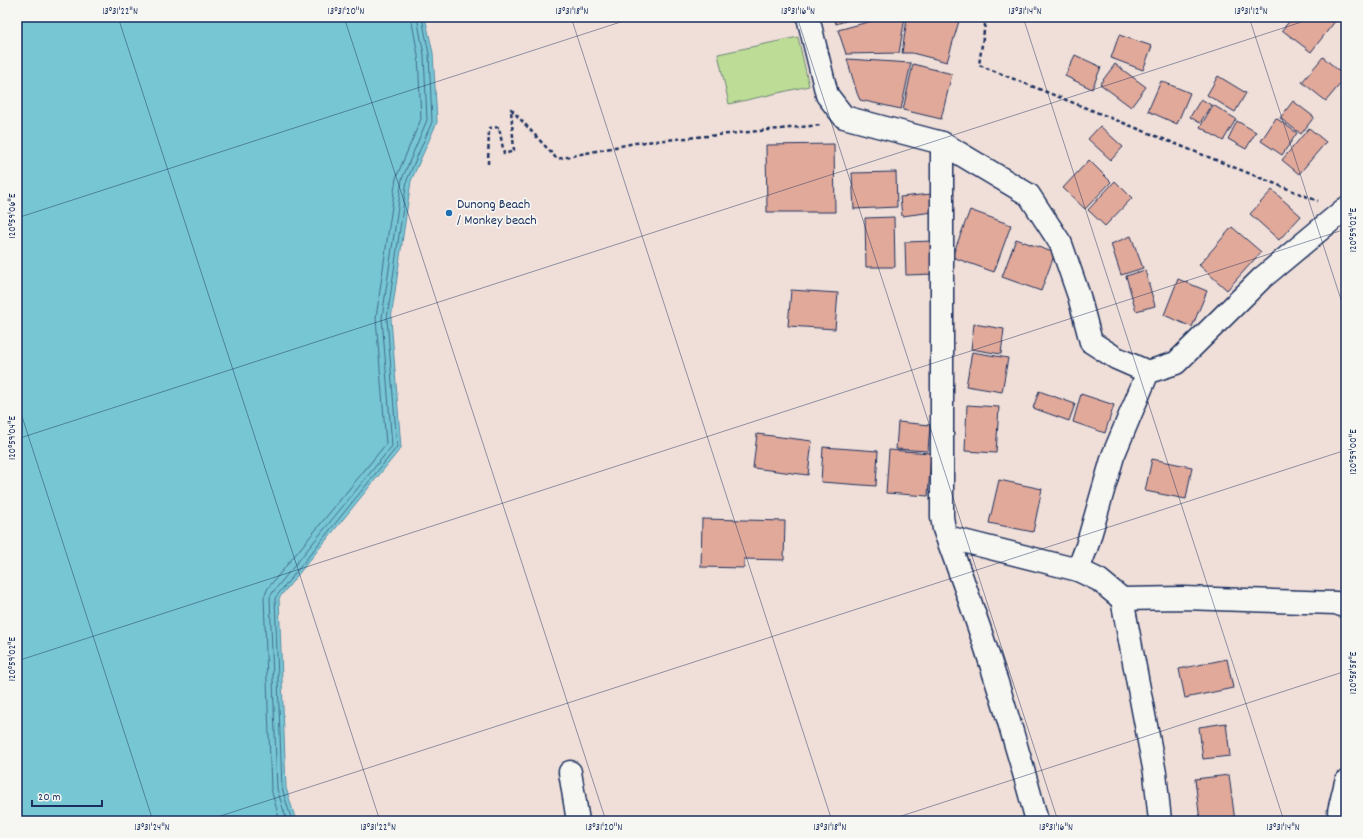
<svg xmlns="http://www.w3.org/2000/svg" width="1363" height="838" viewBox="0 0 1363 838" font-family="Dekko,sans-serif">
<rect width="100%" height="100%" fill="#f0dfd8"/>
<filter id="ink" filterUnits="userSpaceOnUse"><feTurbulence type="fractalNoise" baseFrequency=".025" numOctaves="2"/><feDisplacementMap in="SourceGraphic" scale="8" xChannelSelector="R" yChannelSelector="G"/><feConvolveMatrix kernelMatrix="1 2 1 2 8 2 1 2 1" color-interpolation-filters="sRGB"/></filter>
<g filter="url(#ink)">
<path fill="#bddc95" stroke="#6c867a" d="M798,37L809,86L729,104L718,54Z"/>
<path fill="#77c6d4" stroke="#528aa5" d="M17,17H425L433,53L437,122L411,181L391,319L401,448L279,598L286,788L296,821H17Z"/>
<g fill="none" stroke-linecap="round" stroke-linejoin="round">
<g stroke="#406b8d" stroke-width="1">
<path d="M280,821L271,789L264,597L268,588L386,444L376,318L396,178L421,119L418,55L411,17"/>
<path d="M287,821L277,789L270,597L273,592L392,446L382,318L402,179L427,120L424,55L417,17"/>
<path d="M292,821L282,788L275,598L397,447L387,319L407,180L432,122L429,54L422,17"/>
</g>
</g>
<g fill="#e1a99a" stroke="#1b2f5e">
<path d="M834,17H858L836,24Z"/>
<path d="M905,17L899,53L846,54L838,30L883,18Z"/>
<path d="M1293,17H1332L1336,20L1311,52L1282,30Z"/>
<path d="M907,18L959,21L947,62L912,53H902Z"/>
<path d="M1119,35L1152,46L1143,70L1111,58Z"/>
<path d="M1075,55L1101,67L1092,89L1065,76Z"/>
<path d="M1323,57L1346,77L1326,101L1302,82Z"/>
<path d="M847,59L911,63L901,109L860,100L857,93Z"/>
<path d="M913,64L952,74L941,119L903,110Z"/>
<path d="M1115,64L1146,87L1131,107L1100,84Z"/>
<path d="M1218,76L1246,93L1235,112L1207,95Z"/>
<path d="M1161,81L1190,93L1177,124L1148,111Z"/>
<path d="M1201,99L1211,105L1200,123L1190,117Z"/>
<path d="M1293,101L1314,117L1301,134L1280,118Z"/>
<path d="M1213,105L1236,119L1223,141L1200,127Z"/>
<path d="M1276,118L1297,133L1282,155L1261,141Z"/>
<path d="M1237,121L1256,132L1246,149L1228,139Z"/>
<path d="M1100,126L1123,147L1111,160L1088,139Z"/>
<path d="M1309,128L1326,142L1299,174L1282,160Z"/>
<path d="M834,144L835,212H767L766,145Z"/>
<path d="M1089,160L1111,182L1085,209L1063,188Z"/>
<path d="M896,172L897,207L854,209L852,173Z"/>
<path d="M1115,181L1132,198L1105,226L1088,210Z"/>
<path d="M1272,190L1301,216L1279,240L1250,214Z"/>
<path d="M931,194L933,212L902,216L900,197Z"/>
<path d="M970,210L1011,225L994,272L952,257Z"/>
<path d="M894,217L895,267H866L865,218Z"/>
<path d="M1232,227L1261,252L1227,290L1199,265Z"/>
<path d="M1131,236L1143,268L1121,275L1111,244Z"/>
<path d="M1016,239L1055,253L1041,291L1002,277Z"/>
<path d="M934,241L936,274L906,275L905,242Z"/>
<path d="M1145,270L1155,306L1136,311L1126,276Z"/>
<path d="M1178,279L1207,291L1192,327L1164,315Z"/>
<path d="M791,290L838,293L835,329L788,326Z"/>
<path d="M974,324L1004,329L1001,354L971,349Z"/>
<path d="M972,352L1008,358L1002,392L966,386Z"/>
<path d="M1039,391L1075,404L1069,421L1033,408Z"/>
<path d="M1081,394L1114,405L1105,433L1073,422Z"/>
<path d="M967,405L999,407L996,453L965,451Z"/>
<path d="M898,422L930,425L928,451L896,449Z"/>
<path d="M757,434L812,441L808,475L753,468Z"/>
<path d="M823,447L878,451L876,486L821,482Z"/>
<path d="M889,450L931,453L928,496L886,493Z"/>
<path d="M1152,459L1192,467L1186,499L1145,491Z"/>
<path d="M999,480L1042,489L1033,532L989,523Z"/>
<path d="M702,519L785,521L784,560L744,559V568L701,567Z"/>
<path d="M1227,659L1233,688L1185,698L1179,669Z"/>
<path d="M1226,723L1230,756L1203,759L1199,727Z"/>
<path d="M1229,775L1235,821H1200L1195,779Z"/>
</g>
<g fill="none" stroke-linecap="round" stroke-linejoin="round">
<defs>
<g id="street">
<path d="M942,143V517L944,529C980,625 1011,722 1037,821"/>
<path d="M947,537L1078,570L1099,580L1122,599L1183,598L1336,603L1346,607"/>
<path d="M1078,570L1087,546L1113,456L1148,372"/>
<path d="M1122,599L1155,773L1160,821"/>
<path d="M570,772L578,821"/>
<path d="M1339,811L1346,782"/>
</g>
<path id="secondary" d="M808,17L827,95L844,117L942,143L1029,195L1061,244L1079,296L1091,342L1116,358L1148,372L1176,363L1262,278L1346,208"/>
</defs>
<use href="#street" stroke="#1b2f5e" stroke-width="25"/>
<use href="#secondary" stroke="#1b2f5e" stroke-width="25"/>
<g stroke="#1b2f5e" stroke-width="2.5" stroke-dasharray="4 3" stroke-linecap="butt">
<path d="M986,17L979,65L1318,201"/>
<path d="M488,164L489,128L499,127L504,154L514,151L511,109L557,159L635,143L821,125"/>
</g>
<use href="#street" stroke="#f6f6f2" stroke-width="22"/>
<use href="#secondary" stroke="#f6f6f2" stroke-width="22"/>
</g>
</g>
<path fill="none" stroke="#1b2f5e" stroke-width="1" stroke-opacity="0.45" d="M118,17L380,821M344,17L606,821M571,17L832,821M797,17L1058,821M1023,17L1284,821M1249,17L1346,315M17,218L636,17M17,401L153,821M17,439L1317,17M17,661L1346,229M205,821L1346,450M886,821L1346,671"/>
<circle fill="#1f6fb2" stroke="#f6f6f2" stroke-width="1.5" cx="449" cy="213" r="4"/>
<g text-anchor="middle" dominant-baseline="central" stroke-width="3.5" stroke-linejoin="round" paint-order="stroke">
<g font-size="14" fill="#1b2f5e" stroke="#f6f6f2" text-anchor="start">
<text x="457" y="205">Dunong Beach<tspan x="457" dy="16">/ Monkey beach</tspan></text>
</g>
</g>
<rect width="1363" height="838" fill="none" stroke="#f6f6f2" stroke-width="44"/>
<path d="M32 800v6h70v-6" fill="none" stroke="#1b2f5e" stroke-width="2"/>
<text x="38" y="800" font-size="12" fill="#1b2f5e" stroke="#f6f6f2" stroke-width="3" paint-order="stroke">20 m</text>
<rect x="22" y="22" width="1319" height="794" fill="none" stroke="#1b2f5e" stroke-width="1.5"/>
<g font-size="10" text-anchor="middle" fill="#1b2f5e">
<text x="120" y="14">13°31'22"N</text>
<text x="346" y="14">13°31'20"N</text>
<text x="572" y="14">13°31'18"N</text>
<text x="798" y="14">13°31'16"N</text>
<text x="1025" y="14">13°31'14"N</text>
<text x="1251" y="14">13°31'12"N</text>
<text transform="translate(11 216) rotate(-90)" y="4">120°59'06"E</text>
<text transform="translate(1352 230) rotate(-90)" y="4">120°59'02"E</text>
<text transform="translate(11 438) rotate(-90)" y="4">120°59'04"E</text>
<text transform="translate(1352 452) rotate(-90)" y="4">120°59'00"E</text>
<text transform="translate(11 659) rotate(-90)" y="4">120°59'02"E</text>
<text transform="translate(1352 673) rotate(-90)" y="4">120°58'58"E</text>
<text x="152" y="830">13°31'24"N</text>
<text x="378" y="830">13°31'22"N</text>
<text x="604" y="830">13°31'20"N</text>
<text x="830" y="830">13°31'18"N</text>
<text x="1056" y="830">13°31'16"N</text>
<text x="1283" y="830">13°31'14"N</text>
</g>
</svg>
